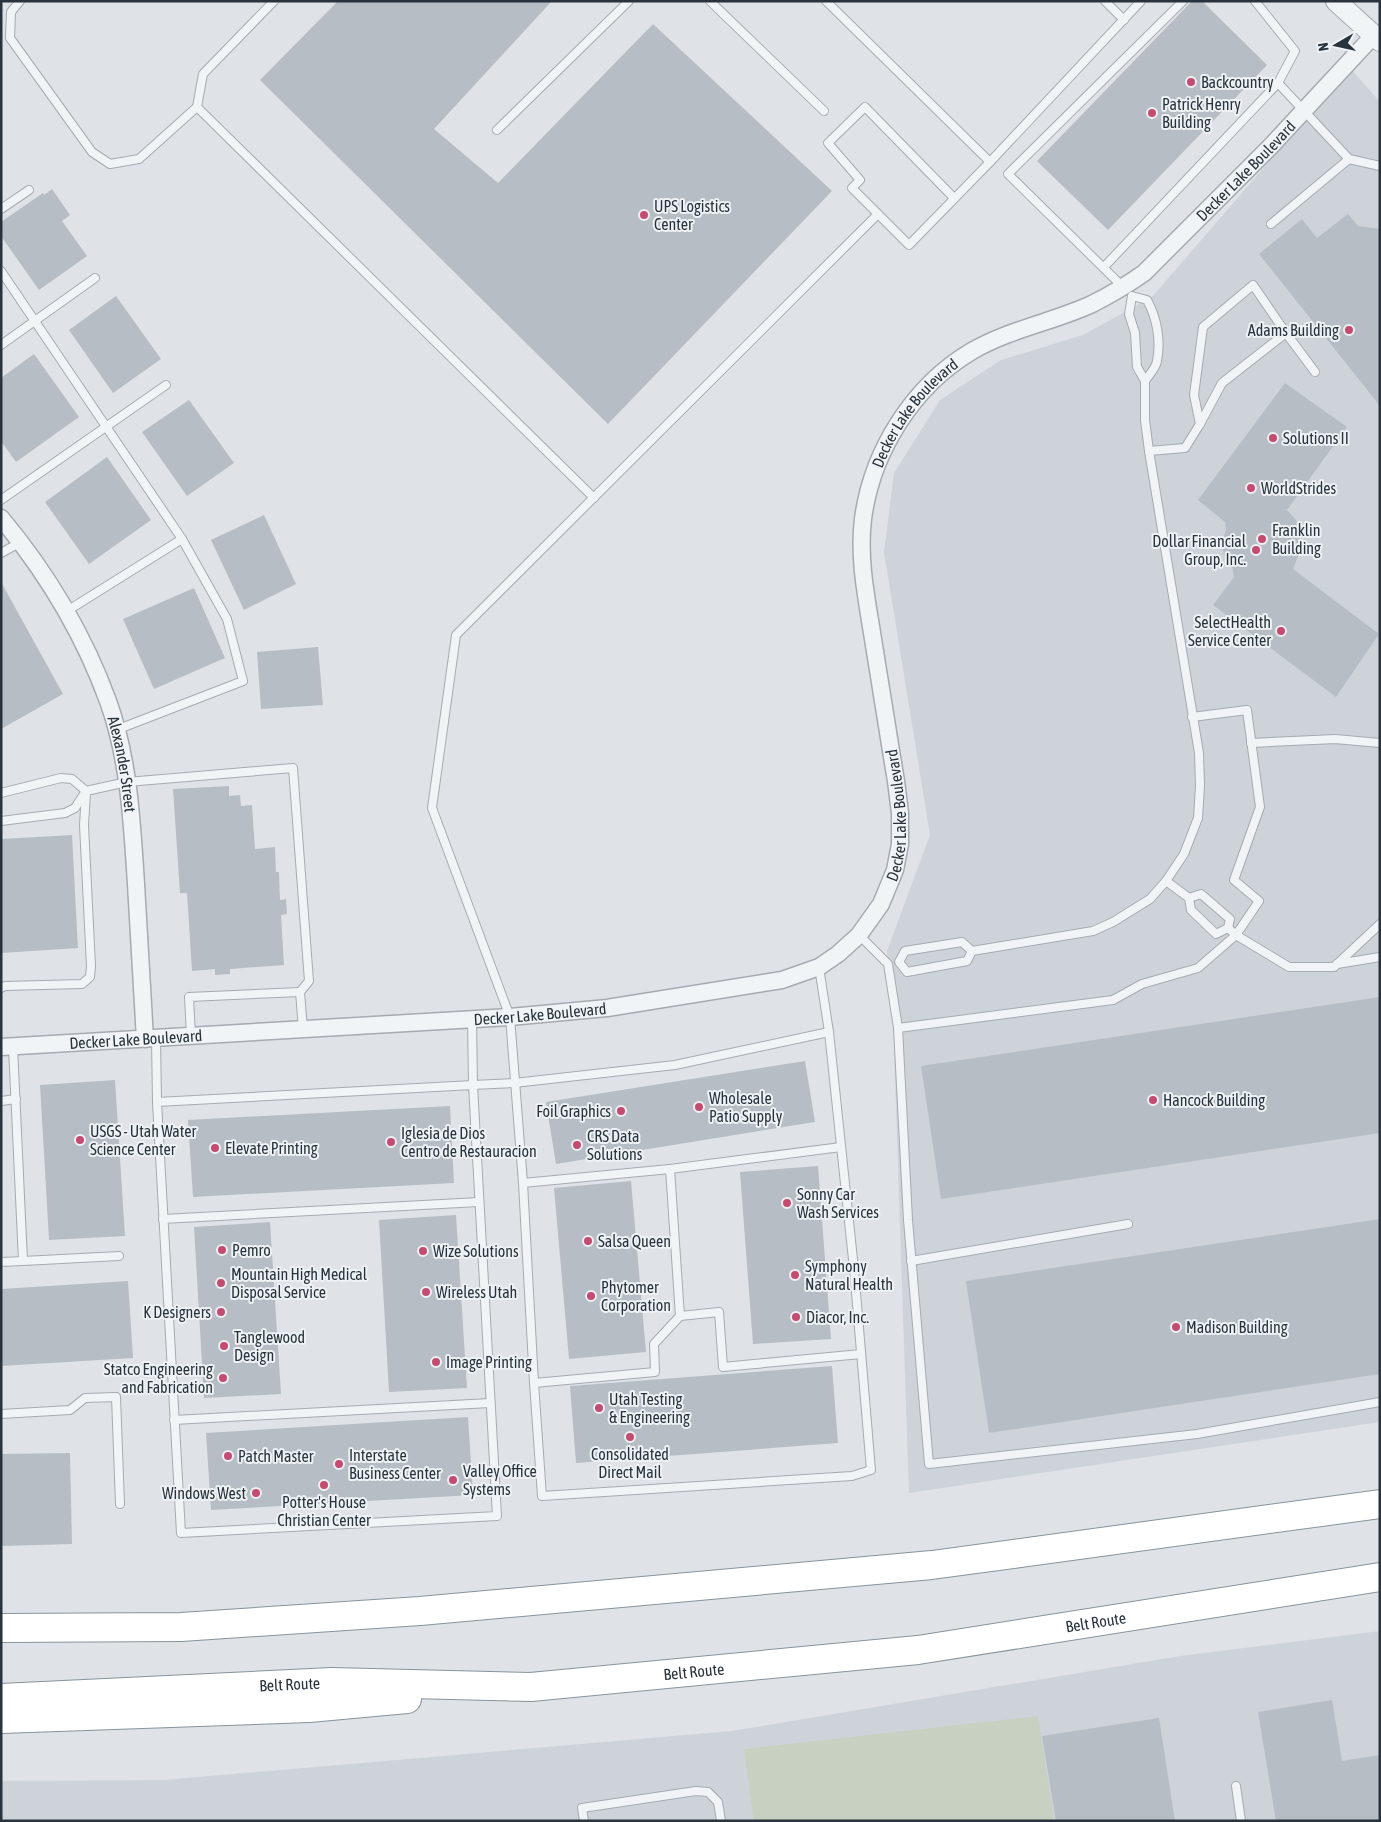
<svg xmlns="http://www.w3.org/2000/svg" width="1381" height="1822" viewBox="0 0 1381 1822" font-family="'Asap Condensed',sans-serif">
<rect width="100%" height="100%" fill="#dfe3e7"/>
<g fill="#cdd3d9">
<path d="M1350,68L1380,102V1422L909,1493L892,989L887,951L930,835L884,552L894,473L940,400L1001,360L1083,335L1152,297Z"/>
<path d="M1380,1631V1821H1V1781L164,1780L732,1731L1180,1656Z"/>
</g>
<path fill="#c7d0c1" d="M1038,1716L1054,1821H754L744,1749Z"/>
<g fill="#b7bdc4">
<path d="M338,1H552L434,129L498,183L653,24L832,191L608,424L260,80Z"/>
<path d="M1192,1H1202L1267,65L1108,230L1037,161Z"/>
<path d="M52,189L70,215L62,221L87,256L39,290L1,236V222L43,193L44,195Z"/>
<path d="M1348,214L1358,226L1380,229V406L1259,254L1302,219L1317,238Z"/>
<path d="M116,296L161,359L113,393L69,330Z"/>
<path d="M34,354L79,417L16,462L1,441V378Z"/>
<path d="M1285,383L1347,427L1287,510L1296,520L1300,536L1299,554L1293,569L1379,634L1336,697L1213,605L1234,577L1232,565L1224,556L1222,542L1226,530L1225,522L1198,500Z"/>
<path d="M189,400L234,463L187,496L142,432Z"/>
<path d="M107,457L151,520L89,564L45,502Z"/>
<path d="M264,515L296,584L244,610L211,540Z"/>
<path d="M1,582L63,694L1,729Z"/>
<path d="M194,588L225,658L154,689L123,619Z"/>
<path d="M318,647L323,705L261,709L257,652Z"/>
<path d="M229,786V796L240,795L241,806L252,805L255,849L275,847L276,872H279L280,900L286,899L287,914L281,915L284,965L230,969V974L215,975V969L192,971L187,893H180L173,789Z"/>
<path d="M72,835L78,948L1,953V839Z"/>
<path d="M1380,997V1133L941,1199L921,1066Z"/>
<path d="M805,1061L815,1122L556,1164L546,1102Z"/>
<path d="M115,1080L125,1236L49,1240L40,1085Z"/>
<path d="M450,1106L454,1183L193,1197L188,1120Z"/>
<path d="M818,1166L831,1339L753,1344L740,1172Z"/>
<path d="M631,1181L646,1352L569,1359L554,1188Z"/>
<path d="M456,1215L467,1388L389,1392L379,1220Z"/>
<path d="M1380,1219V1374L989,1433L966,1281Z"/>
<path d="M270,1222L281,1394L204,1398L194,1227Z"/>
<path d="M128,1281L133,1358L1,1366V1289Z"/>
<path d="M832,1366L838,1443L576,1463L570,1386Z"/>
<path d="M468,1417L473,1495L211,1510L206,1433Z"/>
<path d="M70,1453L72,1544L1,1546V1454Z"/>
<path d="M1332,1700L1342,1761L1380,1755V1821H1276L1258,1712Z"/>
<path d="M1159,1718L1175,1821H1056L1042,1736Z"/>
</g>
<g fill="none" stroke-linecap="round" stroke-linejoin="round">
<defs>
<g id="service">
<path d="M20,1L11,12L10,38L92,152L110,164L139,159L197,107"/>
<path d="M274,1L203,74L197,107L594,498"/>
<path d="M710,1L824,111"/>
<path d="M826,1L990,162L1141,1"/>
<path d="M1105,1L1124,20"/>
<path d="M1255,1L1295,51L1278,83L1349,159L1380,166"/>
<path d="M497,130L629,1"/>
<path d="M954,198L865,107L828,143L860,180L852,188L909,245L990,162"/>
<path d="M1,209L29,190"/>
<path d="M1271,224L1349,159"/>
<path d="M1104,267L1278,83"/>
<path d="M1,271L182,539"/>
<path d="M1124,288L1008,174L1183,1"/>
<path d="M1,345L95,278"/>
<path d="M1200,424L1194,395L1203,327L1253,285L1286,333"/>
<path d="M1149,451L1185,448L1200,424L1222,383L1286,333L1315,372"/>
<path d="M1,500L166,385"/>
<path d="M1,553L21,542"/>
<path d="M67,611L182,539L227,619L243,681L116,730"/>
<path d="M1192,717L1247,710L1260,807L1234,880L1259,901L1236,935L1228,928"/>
<path d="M1251,743L1335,739L1380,743"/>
<path d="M1,793L61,778L72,779L86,791"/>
<path d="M1,821L65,813L75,808L86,791L127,782L293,768L309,981L300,992L303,1030"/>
<path d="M1166,881L1189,898L1191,910L1216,934L1228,928L1230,919L1201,894L1189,898"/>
<path d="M859,935L888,964L898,1028L908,1220L929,1464L1197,1434L1380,1402"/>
<path d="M962,942L972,951L967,961L907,972L899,962L905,951Z"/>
<path d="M972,951L1093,931L1113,922L1150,899L1166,881L1184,854L1198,818L1200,786L1199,753L1149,451L1145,420V381L1137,367L1135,333L1129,314L1132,296L1147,300C1157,318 1161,341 1157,361C1156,368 1149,375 1145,381"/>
<path d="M1337,964L1380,957"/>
<path d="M819,967L829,1032"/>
<path d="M1,988L5,986L82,984L90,977L91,966L84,825L86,793"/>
<path d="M472,1019L473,1085L514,1083L675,1065L829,1032L854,1269L871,1470L852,1476L542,1496L534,1383"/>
<path d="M898,1028L1113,1000L1142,984L1198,968L1236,935L1289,967H1334L1380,924"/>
<path d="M191,1036L189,997L300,992"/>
<path d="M156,1038L157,1102"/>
<path d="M473,1085L497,1516L181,1533L157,1102Z"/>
<path d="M1,1101L16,1099"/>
<path d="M670,1169L841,1147"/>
<path d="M523,1183L670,1169L680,1316L654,1344L655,1372L534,1383L523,1183L510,1017L432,808L456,635L878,214"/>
<path d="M163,1219L479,1202"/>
<path d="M23,1261L119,1256"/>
<path d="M911,1261L1128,1224"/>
<path d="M1,1262L23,1261L13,1047"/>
<path d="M680,1316L719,1312L723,1367L861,1354"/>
<path d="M1,1414L70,1410L85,1398L116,1397L120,1504"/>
<path d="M174,1420L490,1403"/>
<path d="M1236,1786L1241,1821"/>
<path d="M584,1821L582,1808L696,1791L708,1792L718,1802L721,1821"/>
</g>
<g id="minor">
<path id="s1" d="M1,518C47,573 83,633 108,701C129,759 132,822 136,884C139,936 142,988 145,1039"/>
<path id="s2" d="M1,1047L510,1017L607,1008L782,980L819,967L838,954L859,935L881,904L895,870L900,844V813L896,781C888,734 881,687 873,639C867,600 858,560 863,519C872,451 913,386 972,351C1010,329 1053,322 1092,304C1110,295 1127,285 1144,273L1270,147L1374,35"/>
</g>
<path id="tertiary" d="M1336,1L1380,41"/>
<g id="motorway">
<path d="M1,1628L181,1627L420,1611L932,1565L1380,1504"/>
<path id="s3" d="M1,1698L332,1682L531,1687L918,1650L1380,1577"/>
<path d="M1,1719L309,1708L407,1699"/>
</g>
</defs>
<use href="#service" stroke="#a5abb1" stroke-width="10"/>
<use href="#minor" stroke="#a5abb1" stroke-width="19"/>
<use href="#tertiary" stroke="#a5abb1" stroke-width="22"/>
<use href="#motorway" stroke="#87939d" stroke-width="30"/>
<use href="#service" stroke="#f1f4f6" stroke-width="8"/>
<use href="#minor" stroke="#f1f4f6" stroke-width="16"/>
<use href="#tertiary" stroke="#f1f4f6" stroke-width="20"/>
<use href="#motorway" stroke="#fff" stroke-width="28"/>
</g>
<g fill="#c44c70" stroke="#eef2f5" stroke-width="2">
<circle cx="1191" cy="82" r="5"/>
<circle cx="1152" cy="113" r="5"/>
<circle cx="644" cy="215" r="5"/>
<circle cx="1349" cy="330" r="5"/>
<circle cx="1273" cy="438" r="5"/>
<circle cx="1251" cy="488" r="5"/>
<circle cx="1262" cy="539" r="5"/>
<circle cx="1256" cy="550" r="5"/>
<circle cx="1281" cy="631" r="5"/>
<circle cx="1153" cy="1100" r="5"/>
<circle cx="699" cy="1107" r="5"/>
<circle cx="621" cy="1111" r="5"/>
<circle cx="80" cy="1140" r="5"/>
<circle cx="391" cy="1142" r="5"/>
<circle cx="577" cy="1145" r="5"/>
<circle cx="215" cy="1148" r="5"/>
<circle cx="787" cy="1203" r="5"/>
<circle cx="588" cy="1241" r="5"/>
<circle cx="222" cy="1250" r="5"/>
<circle cx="423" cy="1251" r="5"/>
<circle cx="795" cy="1275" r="5"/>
<circle cx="221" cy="1283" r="5"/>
<circle cx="426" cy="1292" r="5"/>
<circle cx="591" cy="1296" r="5"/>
<circle cx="221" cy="1312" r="5"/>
<circle cx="796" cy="1317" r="5"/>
<circle cx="1176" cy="1327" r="5"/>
<circle cx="224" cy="1346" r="5"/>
<circle cx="436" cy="1362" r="5"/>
<circle cx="223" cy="1378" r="5"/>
<circle cx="599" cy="1408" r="5"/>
<circle cx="630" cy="1437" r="5"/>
<circle cx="228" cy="1456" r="5"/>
<circle cx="339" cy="1464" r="5"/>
<circle cx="453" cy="1480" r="5"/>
<circle cx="324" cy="1485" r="5"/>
<circle cx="256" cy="1493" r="5"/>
</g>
<g text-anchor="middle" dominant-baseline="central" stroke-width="4" stroke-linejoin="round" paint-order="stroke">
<g font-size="16" fill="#29333d" stroke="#eef2f5" text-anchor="start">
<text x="1201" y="82">Backcountry</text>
<text x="1162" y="104">Patrick Henry<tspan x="1162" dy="18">Building</tspan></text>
<text x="654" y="206">UPS Logistics<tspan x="654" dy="18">Center</tspan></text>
<text x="1339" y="330" text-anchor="end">Adams Building</text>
<text x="1283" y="438">Solutions II</text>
<text x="1261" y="488">WorldStrides</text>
<text x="1272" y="530">Franklin<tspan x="1272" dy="18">Building</tspan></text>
<text x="1246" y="541" text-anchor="end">Dollar Financial<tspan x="1246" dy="18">Group, Inc.</tspan></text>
<text x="1271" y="622" text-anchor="end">SelectHealth<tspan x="1271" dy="18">Service Center</tspan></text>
<text x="709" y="1098">Wholesale<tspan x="709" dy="18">Patio Supply</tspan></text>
<text x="1163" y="1100">Hancock Building</text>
<text x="611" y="1111" text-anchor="end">Foil Graphics</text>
<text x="90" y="1131">USGS - Utah Water<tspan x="90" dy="18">Science Center</tspan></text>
<text x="401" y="1133">Iglesia de Dios<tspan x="401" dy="18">Centro de Restauracion</tspan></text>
<text x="587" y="1136">CRS Data<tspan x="587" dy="18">Solutions</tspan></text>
<text x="225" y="1148">Elevate Printing</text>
<text x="797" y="1194">Sonny Car<tspan x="797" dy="18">Wash Services</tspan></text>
<text x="598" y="1241">Salsa Queen</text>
<text x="232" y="1250">Pemro</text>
<text x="433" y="1251">Wize Solutions</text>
<text x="805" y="1266">Symphony<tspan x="805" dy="18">Natural Health</tspan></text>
<text x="231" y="1274">Mountain High Medical<tspan x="231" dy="18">Disposal Service</tspan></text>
<text x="601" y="1287">Phytomer<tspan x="601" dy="18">Corporation</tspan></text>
<text x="436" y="1292">Wireless Utah</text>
<text x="211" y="1312" text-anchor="end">K Designers</text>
<text x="806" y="1317">Diacor, Inc.</text>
<text x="1186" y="1327">Madison Building</text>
<text x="234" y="1337">Tanglewood<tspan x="234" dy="18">Design</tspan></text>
<text x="446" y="1362">Image Printing</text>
<text x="213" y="1369" text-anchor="end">Statco Engineering<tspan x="213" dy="18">and Fabrication</tspan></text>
<text x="609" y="1399">Utah Testing<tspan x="609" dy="18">&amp; Engineering</tspan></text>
<text x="630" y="1454" text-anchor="middle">Consolidated<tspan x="630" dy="18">Direct Mail</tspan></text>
<text x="349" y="1455">Interstate<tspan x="349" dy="18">Business Center</tspan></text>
<text x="238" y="1456">Patch Master</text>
<text x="463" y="1471">Valley Office<tspan x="463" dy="18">Systems</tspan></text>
<text x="246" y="1493" text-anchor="end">Windows West</text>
<text x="324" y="1502" text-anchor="middle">Potter's House<tspan x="324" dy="18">Christian Center</tspan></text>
</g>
<g font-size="16" fill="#29333d" stroke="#eef2f5">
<text stroke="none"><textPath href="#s2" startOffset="1845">Decker Lake Boulevard</textPath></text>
<text stroke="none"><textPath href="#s2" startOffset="1425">Decker Lake Boulevard</textPath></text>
<text stroke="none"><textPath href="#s1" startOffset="278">Alexander Street</textPath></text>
<text stroke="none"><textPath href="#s2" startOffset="1005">Decker Lake Boulevard</textPath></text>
<text stroke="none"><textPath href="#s2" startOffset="540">Decker Lake Boulevard</textPath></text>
<text stroke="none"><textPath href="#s2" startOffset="135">Decker Lake Boulevard</textPath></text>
<text stroke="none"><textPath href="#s3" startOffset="1099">Belt Route</textPath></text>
<text stroke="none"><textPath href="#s3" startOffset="694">Belt Route</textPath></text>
<text stroke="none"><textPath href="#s3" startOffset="289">Belt Route</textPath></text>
</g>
</g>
<rect width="1381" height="1822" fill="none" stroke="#29333d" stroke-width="5"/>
<g transform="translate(1336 45) rotate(261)" stroke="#eef2f5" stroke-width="4" paint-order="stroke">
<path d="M0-4L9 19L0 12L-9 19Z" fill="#29333d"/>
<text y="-8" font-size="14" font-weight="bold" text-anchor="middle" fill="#29333d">N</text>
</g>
</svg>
